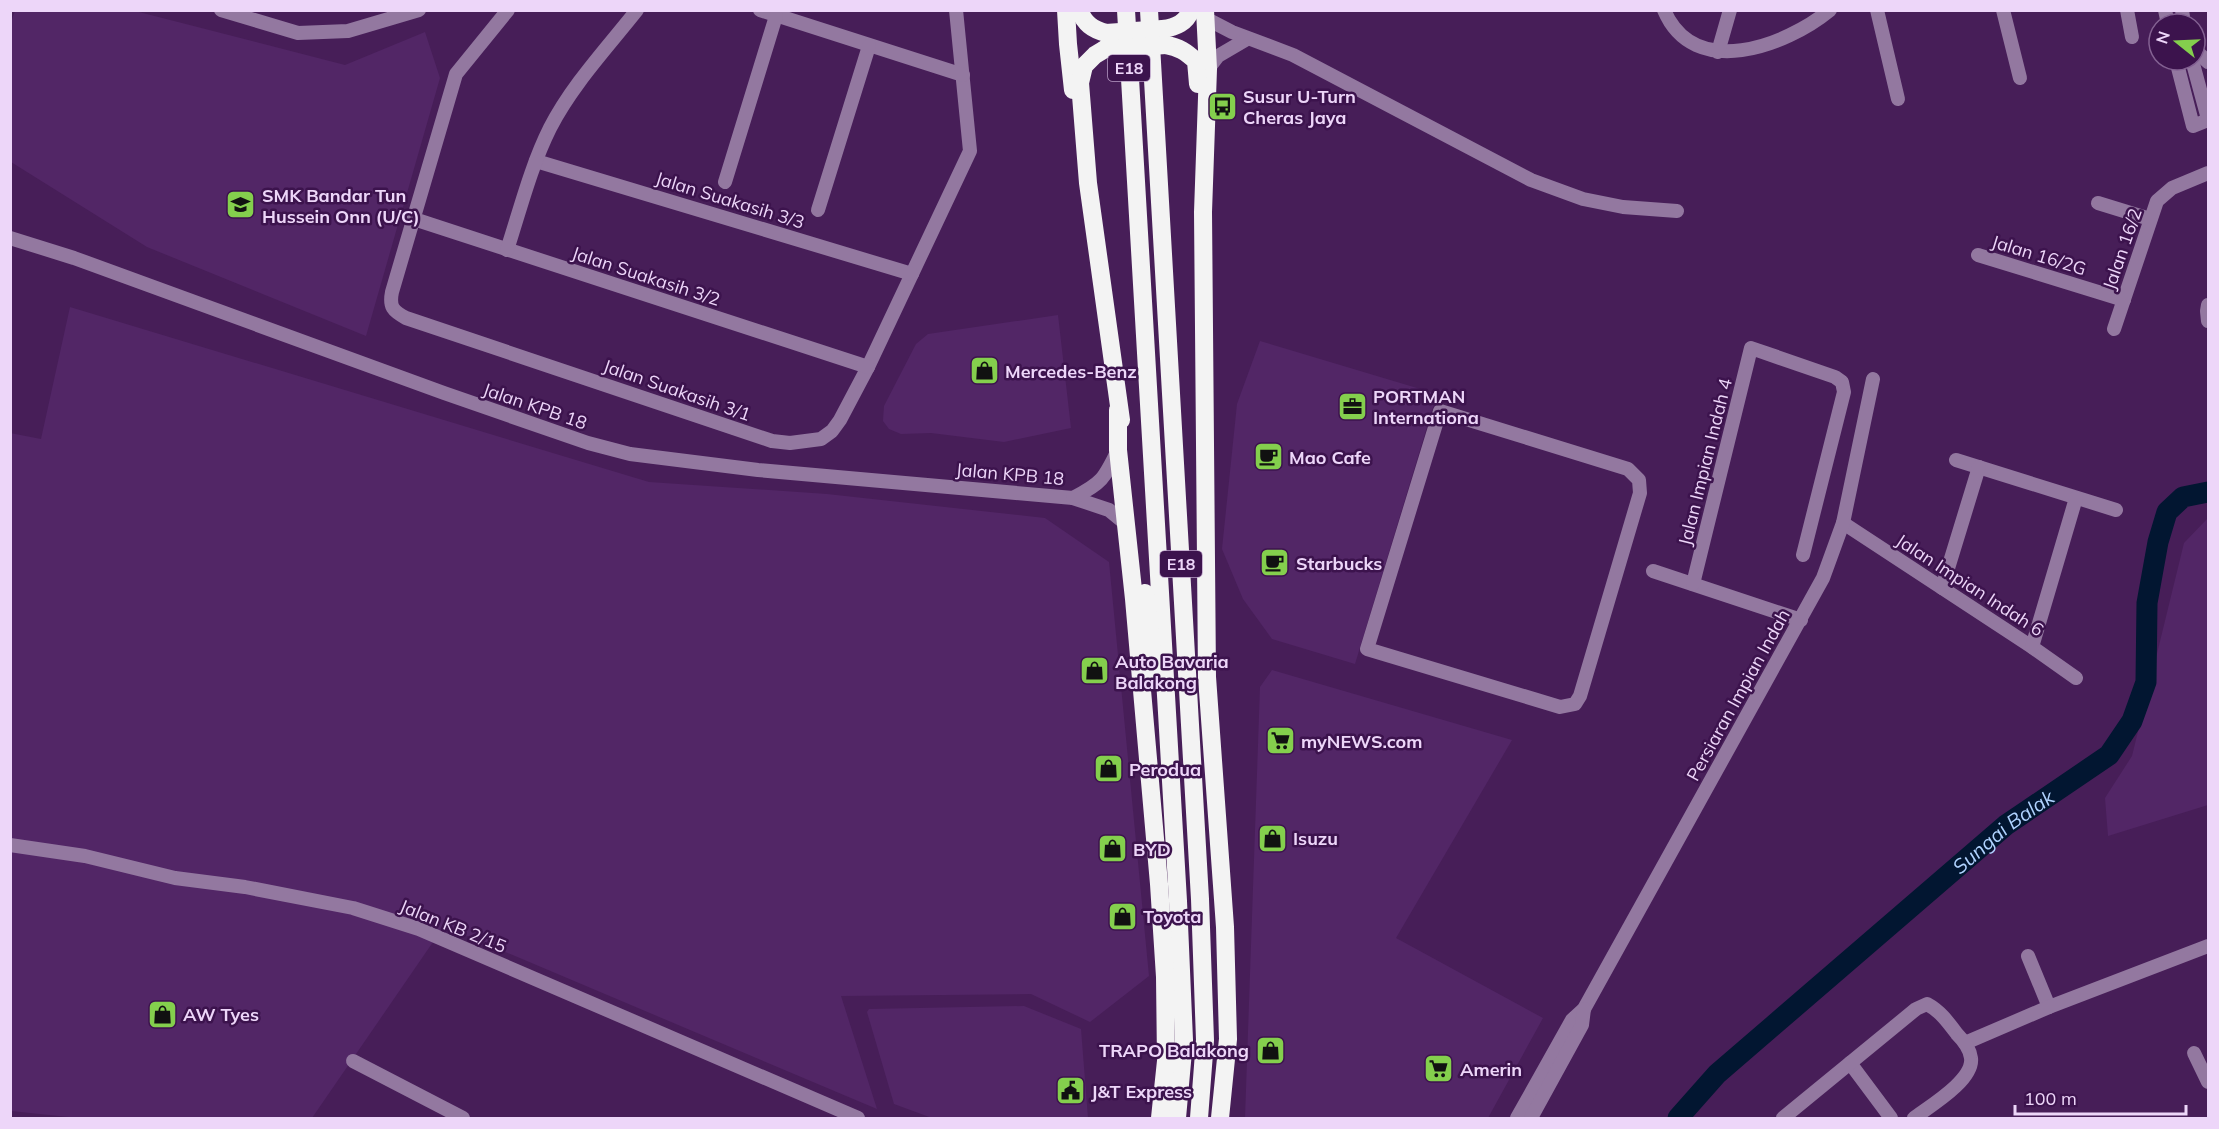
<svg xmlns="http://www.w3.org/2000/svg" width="2219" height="1129" viewBox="0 0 2219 1129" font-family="Mulish,sans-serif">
<rect width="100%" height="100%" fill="#471e58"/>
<g fill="#522666">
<path d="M15,11H135L345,65L425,32L440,78L366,336L147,247L11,162L10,25Z"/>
<path d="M70,307L649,482L827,494L1045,518L1109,562L1149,976L1090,1022L1031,994L841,996L877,1109L444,926L312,1118H78L11,1111L10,433L41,439Z"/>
<path d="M1058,315L1071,428L1004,442L931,433L901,434L889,429L883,421L884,406L916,344L928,334Z"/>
<path d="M1260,341L1437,394L1355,664L1272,639L1243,599L1222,549L1237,404Z"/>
<path d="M2208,518V805L2108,836L2105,798L2132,756L2184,543Z"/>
<path d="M1272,670L1512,740L1396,938L1543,1018L1488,1118H1245L1260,687Z"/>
<path d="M1024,1006L1081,1029L1088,1118H932L894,1104L867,1012L869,1009Z"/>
</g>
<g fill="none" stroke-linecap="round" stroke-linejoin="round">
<path stroke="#021631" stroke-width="21" id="s1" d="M1678,1118L1717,1074L2006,825L2109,755L2132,721L2146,682L2147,603L2158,542L2167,512L2183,497L2208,492"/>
<g stroke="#9378a0" stroke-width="14">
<path d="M221,10L298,33L348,31L419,10"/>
<path d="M508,10L456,74L392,292C389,307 393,311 406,318L772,441L790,443L821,439L832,431L840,420L868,367L970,151L956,10"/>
<path d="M760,10L963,75"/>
<path d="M1664,10C1694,81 1786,46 1830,10"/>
<path d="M1877,10L1898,99"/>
<path d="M2003,10L2020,78"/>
<path d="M2127,10L2132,37"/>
<path d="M2165,10L2168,24"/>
<path d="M2182,10L2184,24"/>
<path d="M1205,18L1232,32L1293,55L1531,180L1583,199L1623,207L1677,211"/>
<path d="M2195,50L2208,62"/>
<path d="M1718,52L1730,10"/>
<path d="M2176,60L2193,126L2208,120"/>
<path d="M2192,60L2208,119"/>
<path d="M1208,69L1218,56L1247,39"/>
<path d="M536,161L912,274"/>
<path d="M725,182L776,16"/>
<path d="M2098,203L2150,219"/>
<path d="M818,210L869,46"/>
<path d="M414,219L868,367"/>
<path d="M10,238L74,258L444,393L588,443L630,454L758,470L1073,498L1109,510L1126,524"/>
<path d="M507,250C520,210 531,166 550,128C572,85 607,48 637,10"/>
<path d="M1978,255L2124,300"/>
<path d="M2208,305L2207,311L2208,321"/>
<path d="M2114,329L2157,201L2172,188L2208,173"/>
<path d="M1440,411L1628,469L1639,480L1640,493L1580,696L1575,704L1560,707L1367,649Z"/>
<path d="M1956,460L2116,510"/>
<path d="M1073,498C1102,483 1104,479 1118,450"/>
<path d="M1843,523L2032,647L2076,678"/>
<path d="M1653,571L1801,620"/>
<path d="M1693,584L1751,348L1835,377L1842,382L1844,392L1803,555"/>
<path d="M1942,588L1979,467"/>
<path d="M2032,647L2076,498"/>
<path d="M10,845L85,856L175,878L245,887L353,908L419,929L858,1118"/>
<path d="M2028,956L2049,1007"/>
<path d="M1965,1043L2049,1007L2208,946"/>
<path d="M2194,1053L2208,1082"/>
<path d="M353,1061L463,1118"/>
<path d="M1850,1063L1891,1118"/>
<path d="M1517,1118L1572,1020L1584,1009L1823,578L1843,523L1873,379"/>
<path d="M1531,1118L1582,1025L1584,1009"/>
<path d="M1783,1118L1916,1009L1927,1004C1940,1011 1948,1022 1957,1034C1963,1040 1970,1049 1971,1058C1974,1080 1930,1106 1914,1118"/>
</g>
<g stroke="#f3f3f3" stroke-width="18">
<path d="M1066,10L1068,44L1073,90"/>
<path d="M1079,10C1085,24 1092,29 1106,33"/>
<path d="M1126,10L1178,901L1184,1040L1177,1118"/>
<path d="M1149,10L1200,899L1205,1040L1199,1118"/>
<path d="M1205,10L1208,69L1203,212L1207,677L1225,927L1228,1039L1220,1118"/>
<path d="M1163,29C1176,27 1186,23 1191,10"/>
<path d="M1166,45C1179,47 1186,52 1196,61L1198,84"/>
<path d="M1105,49L1095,55L1084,66L1080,83L1088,183L1121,420"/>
<path d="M1118,410V450L1134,599L1159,884L1165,977L1166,1061L1160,1118"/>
<path d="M1145,593L1153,661L1156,676"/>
</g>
<g stroke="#f3f3f3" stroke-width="18">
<path d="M1106,33L1163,29"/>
<path d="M1105,49L1166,45"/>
</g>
</g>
<defs>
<symbol id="bus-square" viewBox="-11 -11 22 22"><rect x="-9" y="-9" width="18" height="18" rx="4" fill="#84cf4d" stroke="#3c134d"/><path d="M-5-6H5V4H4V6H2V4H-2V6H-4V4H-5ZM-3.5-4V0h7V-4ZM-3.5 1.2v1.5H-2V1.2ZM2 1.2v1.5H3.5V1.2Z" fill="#111"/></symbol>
<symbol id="school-square" viewBox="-11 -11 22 22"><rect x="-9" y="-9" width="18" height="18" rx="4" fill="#84cf4d" stroke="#3c134d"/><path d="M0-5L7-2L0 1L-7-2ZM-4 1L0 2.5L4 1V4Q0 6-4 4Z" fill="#111"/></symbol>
<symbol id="shop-square" viewBox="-11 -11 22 22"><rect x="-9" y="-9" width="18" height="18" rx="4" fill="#84cf4d" stroke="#3c134d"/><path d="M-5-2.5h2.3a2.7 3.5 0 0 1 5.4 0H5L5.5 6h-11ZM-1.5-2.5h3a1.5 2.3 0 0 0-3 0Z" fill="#111"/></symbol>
<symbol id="office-square" viewBox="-11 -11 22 22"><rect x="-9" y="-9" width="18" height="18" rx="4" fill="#84cf4d" stroke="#3c134d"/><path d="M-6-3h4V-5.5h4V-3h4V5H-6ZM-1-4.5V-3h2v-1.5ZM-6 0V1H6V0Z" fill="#111"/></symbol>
<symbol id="cafe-square" viewBox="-11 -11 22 22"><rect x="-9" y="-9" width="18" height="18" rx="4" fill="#84cf4d" stroke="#3c134d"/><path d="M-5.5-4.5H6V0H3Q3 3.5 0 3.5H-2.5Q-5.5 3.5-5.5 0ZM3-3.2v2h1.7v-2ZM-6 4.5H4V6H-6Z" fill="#111"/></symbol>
<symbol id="supermarket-square" viewBox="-11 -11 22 22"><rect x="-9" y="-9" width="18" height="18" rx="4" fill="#84cf4d" stroke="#3c134d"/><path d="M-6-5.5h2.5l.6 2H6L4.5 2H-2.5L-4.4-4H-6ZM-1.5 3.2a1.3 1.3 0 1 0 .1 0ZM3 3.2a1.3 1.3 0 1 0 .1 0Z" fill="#111"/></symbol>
<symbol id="civic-square" viewBox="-11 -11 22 22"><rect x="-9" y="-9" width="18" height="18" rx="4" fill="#84cf4d" stroke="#3c134d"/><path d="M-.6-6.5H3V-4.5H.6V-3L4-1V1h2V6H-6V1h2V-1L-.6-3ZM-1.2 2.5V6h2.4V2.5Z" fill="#111"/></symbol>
</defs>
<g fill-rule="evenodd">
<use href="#bus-square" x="1206" y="90" width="33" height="33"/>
<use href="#school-square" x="224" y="188" width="33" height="33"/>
<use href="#shop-square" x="968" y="354" width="33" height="33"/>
<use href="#office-square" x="1336" y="390" width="33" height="33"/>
<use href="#cafe-square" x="1252" y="440" width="33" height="33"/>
<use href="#cafe-square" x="1258" y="546" width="33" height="33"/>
<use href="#shop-square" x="1078" y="654" width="33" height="33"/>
<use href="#supermarket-square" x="1264" y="724" width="33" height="33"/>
<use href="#shop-square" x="1092" y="752" width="33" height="33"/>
<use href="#shop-square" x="1256" y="822" width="33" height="33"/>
<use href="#shop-square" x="1096" y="832" width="33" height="33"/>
<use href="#shop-square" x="1106" y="900" width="33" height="33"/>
<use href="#shop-square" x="146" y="998" width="33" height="33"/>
<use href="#shop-square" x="1254" y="1034" width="33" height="33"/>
<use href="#supermarket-square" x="1422" y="1052" width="33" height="33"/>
<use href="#civic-square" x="1054" y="1074" width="33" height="33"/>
</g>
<g text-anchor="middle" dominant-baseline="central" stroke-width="5" stroke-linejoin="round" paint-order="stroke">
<g fill="#3c134d" stroke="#b89cc5" stroke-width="1.5">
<rect x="1108" y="55" width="42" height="26" rx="4.5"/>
<rect x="1160" y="551" width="42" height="26" rx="4.5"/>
</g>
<g font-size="16" font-weight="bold" fill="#edd6f9">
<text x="1129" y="68">E18</text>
<text x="1181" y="564">E18</text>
</g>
<g font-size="18" font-weight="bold" fill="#edd6f9" stroke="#3c134d" text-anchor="start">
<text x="1243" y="96">Susur U-Turn<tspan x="1243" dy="21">Cheras Jaya</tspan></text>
<text x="262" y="195">SMK Bandar Tun<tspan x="262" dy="21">Hussein Onn (U/C)</tspan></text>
<text x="1005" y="371">Mercedes-Benz</text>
<text x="1373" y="396">PORTMAN<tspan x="1373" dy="21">Internationa</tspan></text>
<text x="1289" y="457">Mao Cafe</text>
<text x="1296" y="563">Starbucks</text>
<text x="1115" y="661">Auto Bavaria<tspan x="1115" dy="21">Balakong</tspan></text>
<text x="1301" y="741">myNEWS.com</text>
<text x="1129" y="769">Perodua</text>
<text x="1293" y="838">Isuzu</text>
<text x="1133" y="849">BYD</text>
<text x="1143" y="916">Toyota</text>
<text x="183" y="1014">AW Tyes</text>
<text x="1249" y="1050" text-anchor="end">TRAPO Balakong</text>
<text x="1460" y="1069">Amerin</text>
<text x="1091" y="1091">J&amp;T Express</text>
</g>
<g font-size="18" fill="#edd6f9" stroke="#3c134d">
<text transform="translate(730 200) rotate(17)">Jalan Suakasih 3/3</text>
<text transform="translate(2122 249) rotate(-71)">Jalan 16/2</text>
<text transform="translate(2039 255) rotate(17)">Jalan 16/2G</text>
<text transform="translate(646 276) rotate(18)">Jalan Suakasih 3/2</text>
<text transform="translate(677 390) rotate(19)">Jalan Suakasih 3/1</text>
<text transform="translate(535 406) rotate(19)">Jalan KPB 18</text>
<text transform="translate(1705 462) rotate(-76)">Jalan Impian Indah 4</text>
<text transform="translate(1010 474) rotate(5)">Jalan KPB 18</text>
<text transform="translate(1970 585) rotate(33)">Jalan Impian Indah 6</text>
<text transform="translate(1738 695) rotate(-61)">Persiaran Impian Indah</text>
<text transform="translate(453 926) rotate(22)">Jalan KB 2/15</text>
</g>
<g font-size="20" font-style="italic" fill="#b0d3ff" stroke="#3c134d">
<text stroke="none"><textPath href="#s1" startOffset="434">Sungai Balak</textPath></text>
</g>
</g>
<rect width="2219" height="1129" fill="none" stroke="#edd6f9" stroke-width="24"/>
<g transform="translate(2177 42) rotate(288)"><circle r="28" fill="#3c134d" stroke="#836192" stroke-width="1.5"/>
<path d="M0-4.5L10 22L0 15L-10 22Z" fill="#84cf4d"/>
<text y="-9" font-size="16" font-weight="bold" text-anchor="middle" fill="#edd6f9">N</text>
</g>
<path d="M2015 1105v9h171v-9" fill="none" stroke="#edd6f9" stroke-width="3"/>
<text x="2024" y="1105" font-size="18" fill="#edd6f9" stroke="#3c134d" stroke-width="4.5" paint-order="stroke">100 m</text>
</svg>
